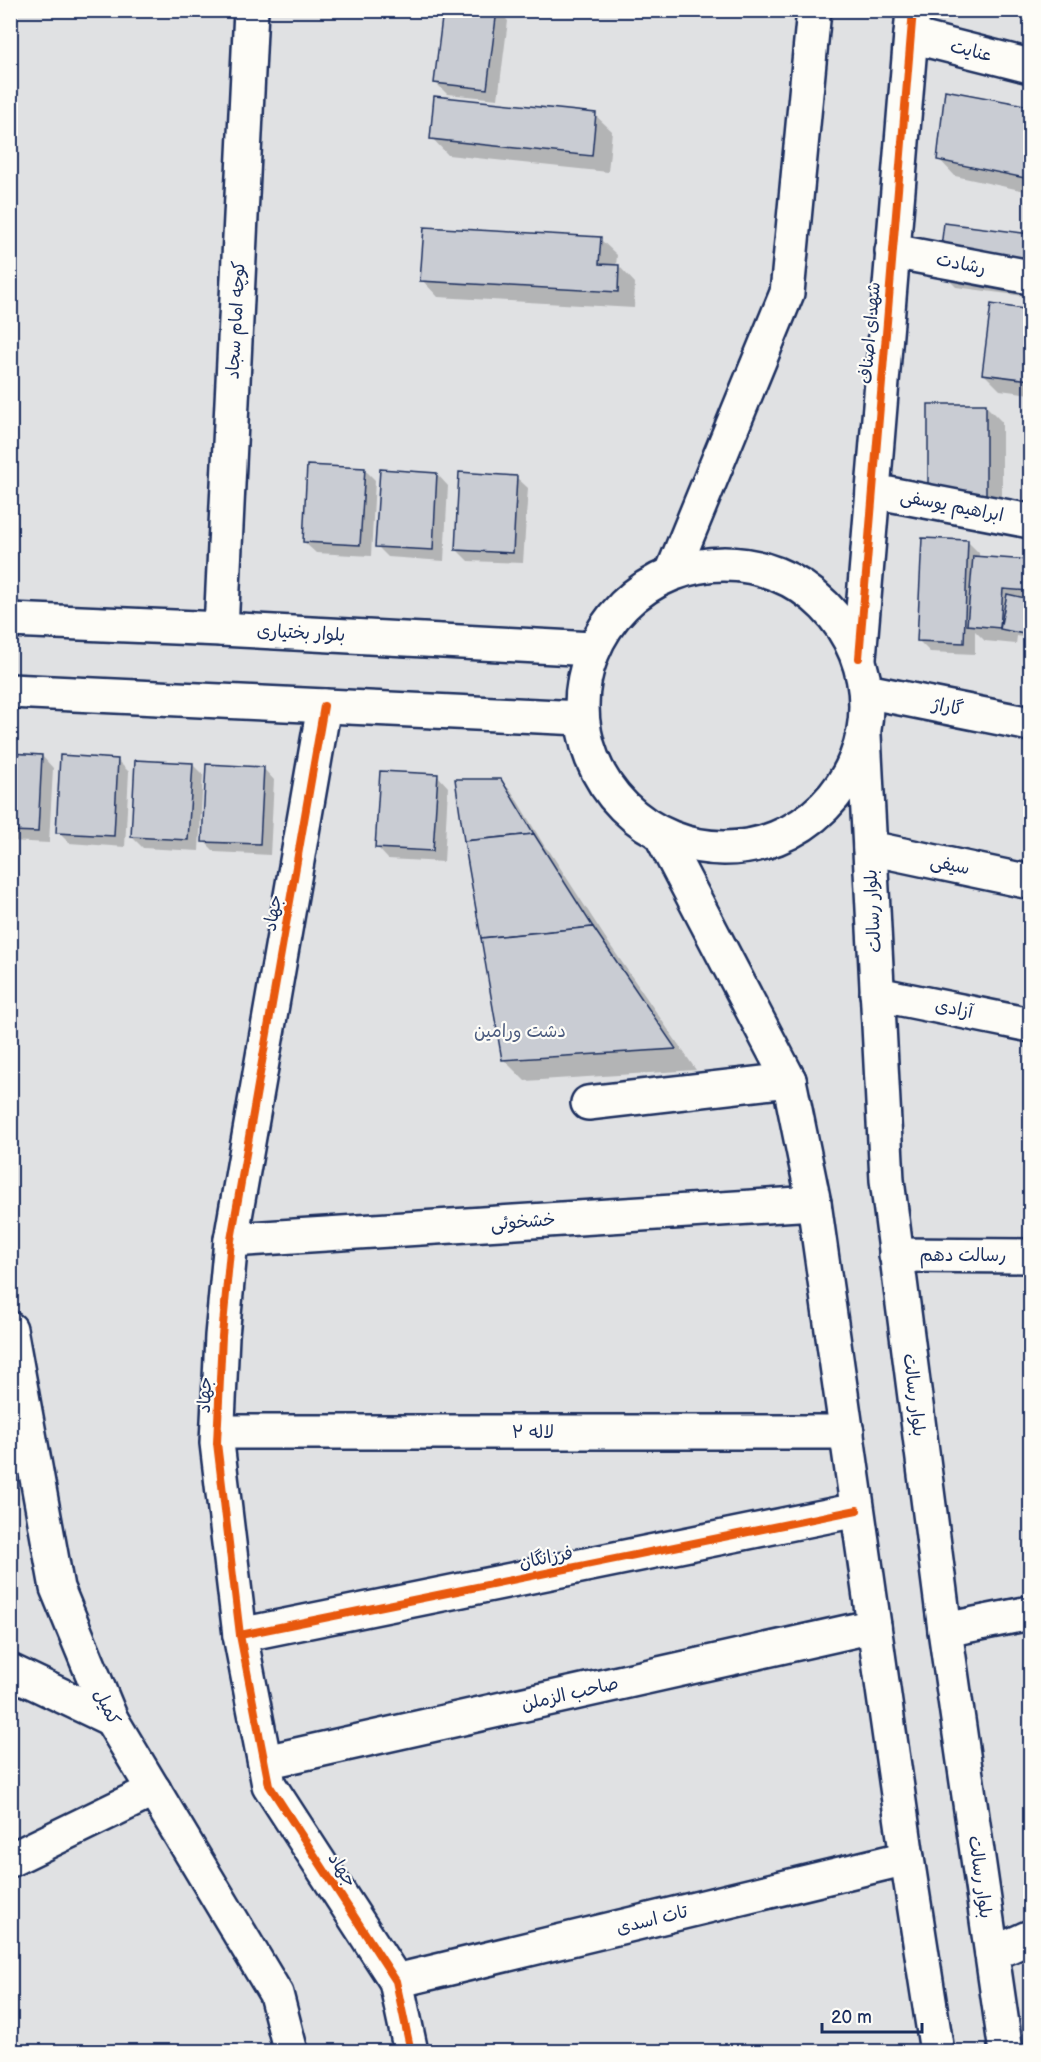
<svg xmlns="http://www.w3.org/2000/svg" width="1041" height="2062" viewBox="0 0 1041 2062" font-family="'Balsamiq Sans','Playpen Sans Arabic',sans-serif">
<rect width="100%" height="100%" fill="#fdfcf7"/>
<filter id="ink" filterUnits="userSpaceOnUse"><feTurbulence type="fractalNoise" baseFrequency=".0167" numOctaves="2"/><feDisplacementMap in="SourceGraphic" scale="12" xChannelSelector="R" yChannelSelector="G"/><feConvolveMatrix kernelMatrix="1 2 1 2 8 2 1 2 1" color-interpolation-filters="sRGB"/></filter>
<g filter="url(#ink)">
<path fill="#e0e1e3" stroke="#7e88a0" stroke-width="1.5" d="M11,11H1030V2051L11,2052Z"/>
<g fill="#0003">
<path d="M444,10H498L508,21L498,99L447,94L435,82Z"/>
<path d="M946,92L1030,107V192L955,176L939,159Z"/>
<path d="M595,115L612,131L608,172L448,155L432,138Z"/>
<path d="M945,224L1030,236V297L956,287L939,270Z"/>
<path d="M600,239L617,255L616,266H619L635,283L634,308L438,297L422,280Z"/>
<path d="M992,306L1030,311V394L1000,390L983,373Z"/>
<path d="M985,405L1002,422V521H946Z"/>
<path d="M364,469L375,480L371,556L316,553L304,542Z"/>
<path d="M437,474L448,486L444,561L388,557L377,546Z"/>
<path d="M516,477L528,488L523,563L468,561L457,550Z"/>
<path d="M968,542L979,553V558L1030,562V606H1029L1022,637L1017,636L1016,644L985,641L975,631V654L930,652L919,641Z"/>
<path d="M1030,613V634L1029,639L1025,638Z"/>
<path d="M10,755L42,756L53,768L49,843L10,841Z"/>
<path d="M117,760L129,772L125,847L69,843L58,832Z"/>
<path d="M192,764L203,775L199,851L143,848L132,837Z"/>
<path d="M263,768L274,780L270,855L215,852L204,841Z"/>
<path d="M437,775L448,787L444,862L388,859L377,847Z"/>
<path d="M500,780L512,792L545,847L550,852L610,945L696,1070L525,1081L503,1059Z"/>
</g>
<g fill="#c9ccd3" stroke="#1b2f5e" stroke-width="1.5">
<path d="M443,10H497L487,89L434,83Z"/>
<path d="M945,90L1030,106V179L937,160Z"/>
<path d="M434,96L596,113L592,156L430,139Z"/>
<path d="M944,223L1030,234V283L938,271Z"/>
<path d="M424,227L601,237L599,264L619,265L618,292L420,281Z"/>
<path d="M991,304L1030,310V380L982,374Z"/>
<rect x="928" y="404" width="58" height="101"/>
<path d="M307,465L365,468L360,545L303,542Z"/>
<path d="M380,469L437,473L433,550L375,547Z"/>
<path d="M459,472L517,476L513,553L455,550Z"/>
<path d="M922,538L968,540L964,643L917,641Z"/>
<path d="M973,556L1030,560V591L1003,589L1000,628L967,625Z"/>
<path d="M1007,594L1030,599L1024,634L1000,629Z"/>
<path d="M10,753L42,755L38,832L10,831Z"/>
<path d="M60,755L118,759L114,836L56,833Z"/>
<path d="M135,760L193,763L188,840L131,837Z"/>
<path d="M206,764L264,767L260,844L202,842Z"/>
<path d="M380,771L438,774L433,851L375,848Z"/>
<path d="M455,779H501L534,834L464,841Z"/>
<path d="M534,834L593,927L481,938L464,841Z"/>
<path d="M593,927L676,1049L502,1060L481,938Z"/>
</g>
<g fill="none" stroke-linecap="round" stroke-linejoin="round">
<defs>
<g id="minor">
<path d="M911,36L1030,66"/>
<path d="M892,251L1030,277"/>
<path d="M873,491L1030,521"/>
<path d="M672,573L787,293L814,10"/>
<path d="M221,629L251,10"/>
<path d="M859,658L913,10"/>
<path d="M866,691L1030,724"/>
<path d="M324,706L231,1240L222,1336L217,1443L240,1635L269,1785L396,1981L411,2052"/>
<path d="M870,848L1030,882"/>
<path d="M877,994L1030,1025"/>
<path d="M588,1103L789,1080"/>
<path d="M231,1240L814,1203"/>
<path d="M896,1255L1030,1256"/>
<path d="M10,1329L57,1588L111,1719L276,1994L291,2052"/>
<path d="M218,1432H847"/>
<path d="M945,1630L1030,1613"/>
<path d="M240,1635L857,1510"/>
<path d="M10,1671L111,1719"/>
<path d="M265,1762L874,1626"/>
<path d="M10,1860L154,1790"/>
<path d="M992,1954L1030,1937"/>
<path d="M396,1981L907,1858"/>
</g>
<g id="major">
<circle cx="724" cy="706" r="142"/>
<path d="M10,620L221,629L592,649"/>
<path d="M10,691L581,718"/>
<path d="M864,735L887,1180L945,1630L1006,2052"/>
<path d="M661,835L789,1080L814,1203L907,1858L937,2052"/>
</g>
</defs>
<use href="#minor" stroke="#1b2f5e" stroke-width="38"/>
<use href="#major" stroke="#1b2f5e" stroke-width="38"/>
<use href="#minor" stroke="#fdfcf7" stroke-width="33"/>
<use href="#major" stroke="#fdfcf7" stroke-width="33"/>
<defs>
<g id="cycleway">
<path d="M859,658L913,10"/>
<path d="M324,706L231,1240L222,1336L217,1443L240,1635L269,1785L396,1981L411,2052"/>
<path d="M240,1635L857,1510"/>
</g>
</defs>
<use href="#cycleway" stroke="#fdfcf7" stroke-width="11"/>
<use href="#cycleway" stroke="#e8590c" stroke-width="8"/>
</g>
</g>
<g text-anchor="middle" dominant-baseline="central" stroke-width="4.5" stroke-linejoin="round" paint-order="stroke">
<g font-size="18" fill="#1b2f5e" stroke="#fdfcf7">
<text transform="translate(971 51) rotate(14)">عنایت</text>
<text transform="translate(961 264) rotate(11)">رشادت</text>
<text transform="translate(236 320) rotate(-87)">کوچه امام سجاد</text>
<text transform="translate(870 333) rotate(-85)">شهدای اصناف</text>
<text transform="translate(952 506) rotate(11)">ابراهیم یوسفی</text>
<text transform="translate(301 633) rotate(3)">بلوار بختیاری</text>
<text transform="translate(948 707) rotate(11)">گاراژ</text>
<text transform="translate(950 865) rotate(12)">سیفی</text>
<text transform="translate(873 911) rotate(-93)">بلوار رسالت</text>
<text transform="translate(273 913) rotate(-80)">جهاد</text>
<text transform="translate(954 1009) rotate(11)">آزادی</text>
<text transform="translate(523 1222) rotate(-4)">خشخوئی</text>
<text x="963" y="1255">رسالت دهم</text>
<text transform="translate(205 1395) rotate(-88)">جهاد</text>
<text transform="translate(914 1395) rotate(83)">بلوار رسالت</text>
<text x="533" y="1432">لاله ۲</text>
<text transform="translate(546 1558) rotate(-11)">فرزانگان</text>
<text transform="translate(570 1694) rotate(-13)">صاحب الزملن</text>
<text transform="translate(107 1707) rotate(65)">کمیل</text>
<text transform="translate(342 1870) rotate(57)">جهاد</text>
<text transform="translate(980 1877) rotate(82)">بلوار رسالت</text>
<text transform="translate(652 1920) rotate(-14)">تات اسدی</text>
</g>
<g font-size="18" fill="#4c5c7f" stroke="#fdfcf7">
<text x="520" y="1031">دشت ورامین</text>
</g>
</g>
<rect width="1041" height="2062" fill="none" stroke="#fdfcf7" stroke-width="36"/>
<rect x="18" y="18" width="1005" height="2026" fill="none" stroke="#1b2f5e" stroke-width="2" filter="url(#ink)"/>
<path d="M822 2023v9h100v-9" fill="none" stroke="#1b2f5e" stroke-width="3"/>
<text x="831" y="2023" font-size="18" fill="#1b2f5e" stroke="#fdfcf7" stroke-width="4.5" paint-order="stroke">20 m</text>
</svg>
